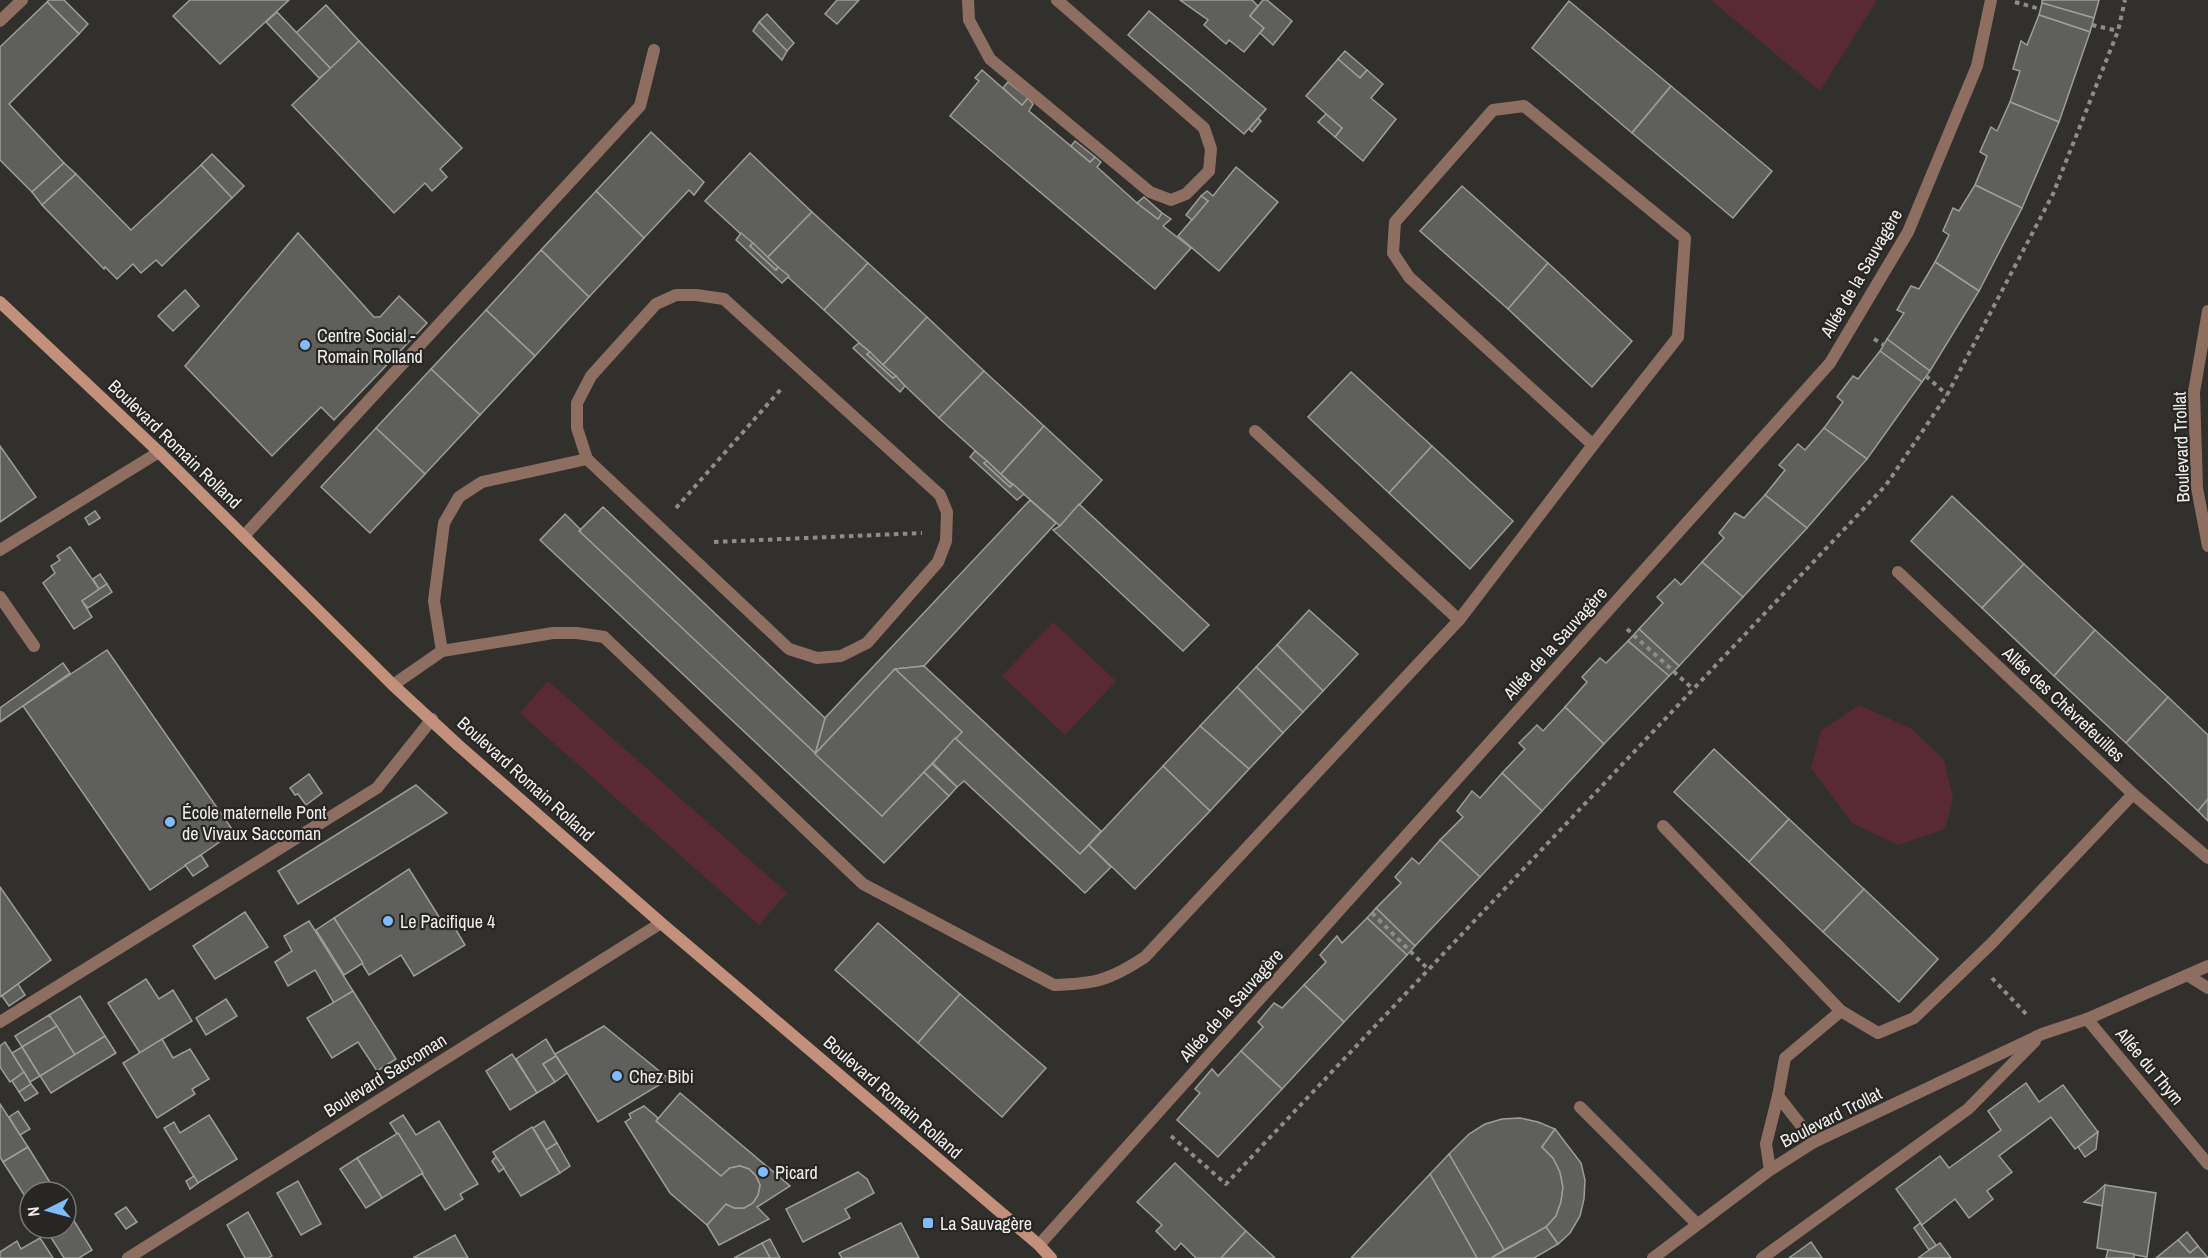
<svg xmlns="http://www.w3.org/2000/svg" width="2208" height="1258" viewBox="0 0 2208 1258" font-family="'Archivo Narrow',sans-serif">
<rect width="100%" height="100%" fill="#32302d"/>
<g fill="#5a2a34">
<path d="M1711,0H1877L1820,91Z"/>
<path d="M1053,622L1116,681L1065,735L1002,676Z"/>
<path d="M548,681L787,893L759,925L520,713Z"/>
<path d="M1859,705L1912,729L1944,760L1953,799L1945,829L1898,845L1852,823L1811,768L1821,731Z"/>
</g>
<g fill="#5f5f5b" stroke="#9d9e99" stroke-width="1.5">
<path d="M49,0H64L88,24L79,34L47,2Z"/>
<path d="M190,0H289L220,64L173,16Z"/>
<path d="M837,0H859L837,24L825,14Z"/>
<path d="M1180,0H1252L1258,6L1250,16L1264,28L1244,52L1229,40L1226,44L1204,25L1208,20Z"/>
<path d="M1263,0H1267L1292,21L1273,45L1260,33L1264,28L1250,16Z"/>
<path d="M2042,0H2099L2094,18L2042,3Z"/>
<path d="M1569,1L1671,86L1632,133L1532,48Z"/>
<path d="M47,2L79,34L9,104L64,163L32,192L0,160V47Z"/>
<path d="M2042,3L2094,18L2090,32L2039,15Z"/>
<path d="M326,5L359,41L331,69L296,33Z"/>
<path d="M1149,11L1266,109L1244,134L1128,35Z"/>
<path d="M277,12L331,69L319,78L266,22Z"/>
<path d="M767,14L794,43L787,51L759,22Z"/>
<path d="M2039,15L2090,32L2059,122L2010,102L2020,71L2013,69L2021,41L2027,45Z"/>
<path d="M759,22L787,51L782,60L753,31Z"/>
<path d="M359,41L462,148L440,169L447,177L432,191L425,183L394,213L292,105Z"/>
<path d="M1345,51L1367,70L1360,78L1338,59Z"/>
<path d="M1338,59L1360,78L1367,70L1383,84L1371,98L1396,119L1363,161L1335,137L1342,128L1306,96Z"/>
<path d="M982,70L1022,105L1028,98L1033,104L1029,111L1090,162L1095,157L1101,162L1097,167L1137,203L1158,219L1162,213L1171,219L1163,226L1191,248L1155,289L950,116L979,81L975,78Z"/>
<path d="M1008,82L1028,98L1022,105L1003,88Z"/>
<path d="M1671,86L1772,171L1733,218L1632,133Z"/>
<path d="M2010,102L2059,122L2022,208L1975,185L1987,156L1980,152L1991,127L1997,131Z"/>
<path d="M1326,114L1342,128L1335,137L1318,122Z"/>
<path d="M1258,118L1261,121L1252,132L1249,129Z"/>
<path d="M651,132L704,182L694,195L689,190L644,238L596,191Z"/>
<path d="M1075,141L1095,157L1090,162L1071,146Z"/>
<path d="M750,153L812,212L767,258L705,201Z"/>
<path d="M212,154L244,186L232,198L201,165Z"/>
<path d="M64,163L76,174L42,205L32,192Z"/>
<path d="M201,165L232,198L162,266L156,260L141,273L133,264L117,279L105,267L104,269L42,205L76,174L131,230Z"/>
<path d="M1236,167L1278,202L1219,271L1178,236L1208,201L1201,196L1207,191L1213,196Z"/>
<path d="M1975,185L2022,208L1979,291L1935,262L1949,235L1943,231L1953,208L1959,211Z"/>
<path d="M1462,186L1548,263L1508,309L1420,231Z"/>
<path d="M596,191L644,238L589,297L541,250Z"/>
<path d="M1201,196L1208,201L1192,220L1186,215Z"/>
<path d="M1144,197L1162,213L1158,219L1137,203Z"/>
<path d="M812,212L868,263L824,310L767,258Z"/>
<path d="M298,233L374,317H380L399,296L427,323L334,420L321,407L272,456L185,366Z"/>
<path d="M741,233L753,243L750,246L776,270L778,267L789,276L782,283L736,240Z"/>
<path d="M753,243L778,267L776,270L750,246Z"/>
<path d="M541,250L589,297L535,356L486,310Z"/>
<path d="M1935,262L1979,291L1930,371L1887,339L1904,313L1897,310L1911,286L1919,289Z"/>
<path d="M868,263L927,317L883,365L824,310Z"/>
<path d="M1548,263L1632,341L1592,387L1508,309Z"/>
<path d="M185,290L199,306L173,331L158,316Z"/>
<path d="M486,310L535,356L480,415L431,369Z"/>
<path d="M927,317L984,371L939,418L883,365Z"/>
<path d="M1887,339L1930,371L1922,382L1880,351Z"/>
<path d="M859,343L870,352L867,354L893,378L896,376L905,386L900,392L853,348Z"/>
<path d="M1880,351L1922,382L1867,459L1824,428L1843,402L1837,397L1853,376L1858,379Z"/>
<path d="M870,352L883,365L896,376L893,378L867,354Z"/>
<path d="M431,369L480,415L425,474L376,428Z"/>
<path d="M984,371L1044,426L1001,474L939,418Z"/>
<path d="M1351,372L1432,446L1389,493L1308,417Z"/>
<path d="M1044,426L1102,480L1060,526L1001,474Z"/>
<path d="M376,428L425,474L370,533L321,487Z"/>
<path d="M1824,428L1867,459L1807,528L1765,495L1785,470L1779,465L1798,444L1805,450Z"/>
<path d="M0,446L36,497L0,522Z"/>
<path d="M1432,446L1513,521L1470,569L1389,493Z"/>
<path d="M975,451L987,461L984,463L1010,487L1013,484L1024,494L1017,500L970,457Z"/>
<path d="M987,461L1012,485L1010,487L984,463Z"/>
<path d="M1765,495L1807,528L1743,597L1702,562L1724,538L1719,533L1735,513L1744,518Z"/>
<path d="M1952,496L2024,564L1982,608L1911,541Z"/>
<path d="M1030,500L1056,523L924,666L895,669L815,754L825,718Z"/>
<path d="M1079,504L1209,625L1183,651L1053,530L1060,526Z"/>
<path d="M603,507L825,718L815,754L579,531Z"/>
<path d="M95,511L100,518L89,525L85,518Z"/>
<path d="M565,514L581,530L579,531L882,816L924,772L949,796L884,863L540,540Z"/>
<path d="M70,547L99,589L82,601L92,617L74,629L43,583L55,573L51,566L60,560L57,556Z"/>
<path d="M1702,562L1743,597L1679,666L1639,629L1663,603L1657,597L1675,579L1681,585Z"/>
<path d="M2024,564L2095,630L2054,676L1982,608Z"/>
<path d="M100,574L107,584L99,589L93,579Z"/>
<path d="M107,584L112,592L88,608L82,601Z"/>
<path d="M1309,610L1358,654L1323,691L1277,645Z"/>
<path d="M1639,629L1679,666L1669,676L1628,641Z"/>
<path d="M2095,630L2168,697L2126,743L2054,676Z"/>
<path d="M1628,641L1669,676L1604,744L1565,707L1587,682L1582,677L1600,658L1606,663Z"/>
<path d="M1277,645L1323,691L1303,712L1256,667Z"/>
<path d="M107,650L234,832L150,890L23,706Z"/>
<path d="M63,663L70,673L0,722V708Z"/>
<path d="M924,666L1101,831L1080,854L955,738L962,732L895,669Z"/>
<path d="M1256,667L1303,712L1283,733L1237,687Z"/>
<path d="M895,669L962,732L882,816L815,754Z"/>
<path d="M1237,687L1283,733L1249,769L1200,726Z"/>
<path d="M2168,697L2208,735V799L2198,811L2126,743Z"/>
<path d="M1565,707L1604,744L1542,811L1502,773L1525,749L1519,743L1537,725L1543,731Z"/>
<path d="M1200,726L1249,769L1210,811L1163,766Z"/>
<path d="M955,738L1080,854L1089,845L1111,867L1085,893L964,781L957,787L933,763Z"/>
<path d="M1714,749L1789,819L1749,862L1674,792Z"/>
<path d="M932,764L957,787L949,796L924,772Z"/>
<path d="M1163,766L1210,811L1135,889L1089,845Z"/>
<path d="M1502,773L1542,811L1480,877L1440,840L1463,817L1457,811L1472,791L1480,798Z"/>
<path d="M309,774L322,793L306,805L298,794L295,795L290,788Z"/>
<path d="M416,785L447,813L298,904L278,871Z"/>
<path d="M2208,799V821L2198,811Z"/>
<path d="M1789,819L1864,889L1823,932L1749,862Z"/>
<path d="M1440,840L1480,877L1415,946L1376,908L1401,883L1395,877L1412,858L1419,864Z"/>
<path d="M201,855L208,866L193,876L185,865Z"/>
<path d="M409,869L446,928L452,923L465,945L414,976L401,955L369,975L334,918Z"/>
<path d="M0,887L51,960L0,997Z"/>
<path d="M1864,889L1938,959L1899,1002L1823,932Z"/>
<path d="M1376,908L1415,946L1407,955L1367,918Z"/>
<path d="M245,912L268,947L215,979L193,946Z"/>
<path d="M334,918L363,963L344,975L316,930Z"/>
<path d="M1367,918L1407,955L1344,1022L1304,985L1326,962L1320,955L1337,936L1342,943Z"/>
<path d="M309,921L353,991L334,1003L315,970L288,986L275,962L292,951L284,936Z"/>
<path d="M878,923L960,994L918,1043L835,970Z"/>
<path d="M146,979L159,999L173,990L192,1021L140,1053L108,1003Z"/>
<path d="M18,984L25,995L9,1006L2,996Z"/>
<path d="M1304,985L1344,1022L1282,1089L1241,1051L1263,1027L1258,1022L1274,1003L1282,1008Z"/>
<path d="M353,991L396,1059L377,1071L358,1042L332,1058L307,1018Z"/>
<path d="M960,994L1046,1068L1002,1117L918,1043Z"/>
<path d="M80,996L105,1036L75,1055L49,1015Z"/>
<path d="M226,999L237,1016L206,1035L196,1018Z"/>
<path d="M49,1015L57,1026L22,1047L15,1036Z"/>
<path d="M57,1026L75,1055L40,1076L22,1047Z"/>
<path d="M604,1026L669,1079L598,1122L555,1054Z"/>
<path d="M105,1036L116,1053L51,1093L40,1076Z"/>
<path d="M162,1039L173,1058L190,1049L209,1079L192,1089L195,1094L157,1118L123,1063Z"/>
<path d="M546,1039L556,1056L543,1064L555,1082L537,1093L516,1059Z"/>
<path d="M5,1042L24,1072L10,1082L0,1067V1046Z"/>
<path d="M22,1047L40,1076L30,1082L12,1053Z"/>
<path d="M1241,1051L1282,1089L1218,1157L1177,1120L1200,1093L1195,1089L1212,1069L1218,1076Z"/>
<path d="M512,1054L537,1093L510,1110L486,1071Z"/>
<path d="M556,1056L567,1073L555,1082L543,1064Z"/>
<path d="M24,1072L31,1084L19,1092L12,1081Z"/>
<path d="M2026,1083L2039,1102L2063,1085L2098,1132L2075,1149L2051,1117L1999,1156L2012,1172L1987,1191L1993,1199L1969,1218L1955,1199L1922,1225L1896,1189L1940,1156L1949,1168L2001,1130L1988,1111Z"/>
<path d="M31,1084L38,1093L25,1101L19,1092Z"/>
<path d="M680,1093L790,1186L757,1207L769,1219L719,1245L707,1225L726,1204L734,1208H744L753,1203L758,1195L760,1185L756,1176L749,1169L740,1166L730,1168L721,1176L656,1121Z"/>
<path d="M0,1104L28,1147L3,1162L0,1157Z"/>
<path d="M644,1106L658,1118L656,1121L721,1176L730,1168L740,1166L749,1169L756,1176L760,1185L758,1195L753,1203L744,1208H734L726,1204L707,1225L670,1193L625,1122L631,1118L629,1114Z"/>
<path d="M18,1111L30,1129L20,1135L9,1117Z"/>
<path d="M209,1115L237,1159L198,1183L164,1128L174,1122L180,1133Z"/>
<path d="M403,1115L416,1135L439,1121L478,1184L460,1194L463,1199L445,1210L390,1123Z"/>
<path d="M1520,1118L1538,1122L1555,1129L1542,1147L1553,1158L1560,1172L1563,1187L1561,1202L1556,1216L1546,1227L1504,1250L1449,1154L1469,1134L1485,1124L1502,1119Z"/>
<path d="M544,1121L557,1143L546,1150L533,1128Z"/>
<path d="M532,1127L560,1173L521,1196L493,1152Z"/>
<path d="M1555,1129L1581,1163L1585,1180L1584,1199L1580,1216L1570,1233L1558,1244L1546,1227L1556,1216L1561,1202L1563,1187L1560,1172L1553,1158L1542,1147Z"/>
<path d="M2098,1132L2096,1149L2085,1157L2078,1147Z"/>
<path d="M398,1133L423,1173L382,1198L357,1158Z"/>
<path d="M557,1143L570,1166L560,1173L546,1150Z"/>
<path d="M28,1147L56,1192H30V1204L3,1162Z"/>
<path d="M1449,1154L1504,1250L1491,1258H1477L1430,1174Z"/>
<path d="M496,1157L504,1168L499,1172L492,1161Z"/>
<path d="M357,1158L382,1198L366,1208L340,1169Z"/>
<path d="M1175,1163L1246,1231L1221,1258H1196L1181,1243L1175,1250L1156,1231L1162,1225L1137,1202Z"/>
<path d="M858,1172L867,1179L874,1193L845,1209L850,1218L803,1242L786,1209Z"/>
<path d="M1430,1174L1477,1258H1351Z"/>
<path d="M194,1176L198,1183L190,1189L186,1181Z"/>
<path d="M298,1181L321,1224L301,1235L277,1193Z"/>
<path d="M2105,1185L2103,1206L2084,1202L2096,1193Z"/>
<path d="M2105,1185L2156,1193L2147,1257L2097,1248Z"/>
<path d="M126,1207L137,1222L126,1229L115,1214Z"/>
<path d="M66,1208L92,1250L79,1258H64L45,1228H66Z"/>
<path d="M248,1212L272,1256L268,1258H245L227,1225Z"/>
<path d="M901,1223L919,1258H842L839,1253Z"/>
<path d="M1920,1223L1936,1245L1929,1250L1914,1228Z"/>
<path d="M1546,1227L1558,1244L1534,1258H1491Z"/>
<path d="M1246,1231L1275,1258H1221Z"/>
<path d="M2187,1232L2198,1246L2190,1253L2178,1240Z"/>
<path d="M455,1235L468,1258H413Z"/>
<path d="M40,1238L53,1258H0V1252L17,1241L21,1249Z"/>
<path d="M770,1239L780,1258H770L762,1243Z"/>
<path d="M2178,1240L2190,1253L2198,1246L2208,1258H2156Z"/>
<path d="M1811,1242L1822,1258H1789Z"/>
<path d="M762,1243L770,1258H734Z"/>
<path d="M1940,1243L1951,1258H1918L1929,1250Z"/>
<path d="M2108,1250L2134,1254V1258H2106Z"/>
</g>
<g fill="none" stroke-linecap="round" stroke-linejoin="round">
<g stroke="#8f8d8a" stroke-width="4" stroke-dasharray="4.5 4.5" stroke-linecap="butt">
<path d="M2015,2L2040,9"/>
<path d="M2092,25L2118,31"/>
<path d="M1874,339L1884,345"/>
<path d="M1926,376L1947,395"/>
<path d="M676,508L782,388"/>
<path d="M714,542L922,533"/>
<path d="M1627,629L1693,689"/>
<path d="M1372,913L1429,970"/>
<path d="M1992,978L2026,1014"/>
<path d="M1171,1136L1226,1184L1886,485L1947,395L2053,194L2118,31L2125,0"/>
</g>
<g stroke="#8e6e61" stroke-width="12">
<path d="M968,0L969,20L990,59L1150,192L1171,200L1186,194L1209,171L1211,149L1204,128L1057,0"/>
<path d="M0,21L22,0"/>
<path d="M1524,106L1685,238L1678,337L1593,445L1409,277L1393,253L1395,222L1493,110Z"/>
<path d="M676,295H696L724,299L940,495L947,512L946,541L938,562L867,643L841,656L817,658L789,649L587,459L577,428V403L591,376L656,304Z"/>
<path d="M1255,431L1459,620L1593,445"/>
<path d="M244,536L640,106L654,50"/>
<path d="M0,550L159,452"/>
<path d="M0,597L34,646"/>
<path d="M442,651L434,601L444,523L459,497L482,482L587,459"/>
<path d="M393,685L442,651L553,633H577L604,637L863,884L1054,985C1095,984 1110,980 1145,957L1459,620"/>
<path d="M2187,975L2208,988"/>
<path d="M0,1022L377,788L432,719"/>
<path d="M1580,1107L1697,1224"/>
</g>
<g stroke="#8e6e61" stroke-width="12">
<path d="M2208,311L2194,392L2197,488L2208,546"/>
<path d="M1898,572L2133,794L2208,858"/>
<path d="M1663,826L1841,1011L1785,1058L1778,1096"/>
<path d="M1841,1011L1878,1033L1914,1018L1992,943L2133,794"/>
<path d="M2087,1019L2208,1164"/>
<path d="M1770,1170L1766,1144L1778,1096L1814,1142"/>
<path d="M1039,1245L1830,363L1908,232L1977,66L1991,0"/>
<path d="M128,1258L661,923"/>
<path d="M1653,1258L1770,1170L1814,1142L2042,1034L2087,1019L2208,966"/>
<path d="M1762,1258L1968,1109L2035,1041"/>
</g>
<path stroke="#c3907b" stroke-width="12" d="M0,302L159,452L393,685L458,745L661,923L1039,1245L1051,1258"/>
</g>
<g fill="#81bcfa" stroke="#282623" stroke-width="2">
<circle cx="305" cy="345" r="6"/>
<circle cx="170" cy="822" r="6"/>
<circle cx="388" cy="921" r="6"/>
<circle cx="617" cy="1076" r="6"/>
<circle cx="763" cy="1172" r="6"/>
<rect x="922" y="1217" width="12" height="12" rx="3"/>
</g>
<g text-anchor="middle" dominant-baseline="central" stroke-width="4.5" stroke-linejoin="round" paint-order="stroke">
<g font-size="18" fill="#f2f1ef" stroke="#282623">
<text transform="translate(1861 273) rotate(-60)">Allée de la Sauvagère</text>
<text transform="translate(175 444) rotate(44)">Boulevard Romain Rolland</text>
<text transform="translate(2181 447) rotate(-92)">Boulevard Trollat</text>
<text transform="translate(1555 643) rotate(-48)">Allée de la Sauvagère</text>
<text transform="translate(2064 704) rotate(43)">Allée des Chèvrefeuilles</text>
<text transform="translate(526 779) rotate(42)">Boulevard Romain Rolland</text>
<text transform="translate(1231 1005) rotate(-48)">Allée de la Sauvagère</text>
<text transform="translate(2150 1066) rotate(50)">Allée du Thym</text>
<text transform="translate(385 1075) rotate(-32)">Boulevard Saccoman</text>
<text transform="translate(893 1097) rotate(41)">Boulevard Romain Rolland</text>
<text transform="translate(1831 1117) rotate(-27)">Boulevard Trollat</text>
</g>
<g font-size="18" fill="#f2f1ef" stroke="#282623" text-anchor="start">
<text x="317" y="335">Centre Social -<tspan x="317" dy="21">Romain Rolland</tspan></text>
<text x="182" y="812">École maternelle Pont<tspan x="182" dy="21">de Vivaux Saccoman</tspan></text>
<text x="400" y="921">Le Pacifique 4</text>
<text x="629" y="1076">Chez Bibi</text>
<text x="775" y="1172">Picard</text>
<text x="940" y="1223">La Sauvagère</text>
</g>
</g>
<g transform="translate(48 1210) rotate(264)"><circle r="28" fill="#282623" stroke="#797775" stroke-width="1.5"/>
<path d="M0-4.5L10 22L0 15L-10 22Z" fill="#81bcfa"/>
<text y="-9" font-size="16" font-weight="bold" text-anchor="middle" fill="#f2f1ef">N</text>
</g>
</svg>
